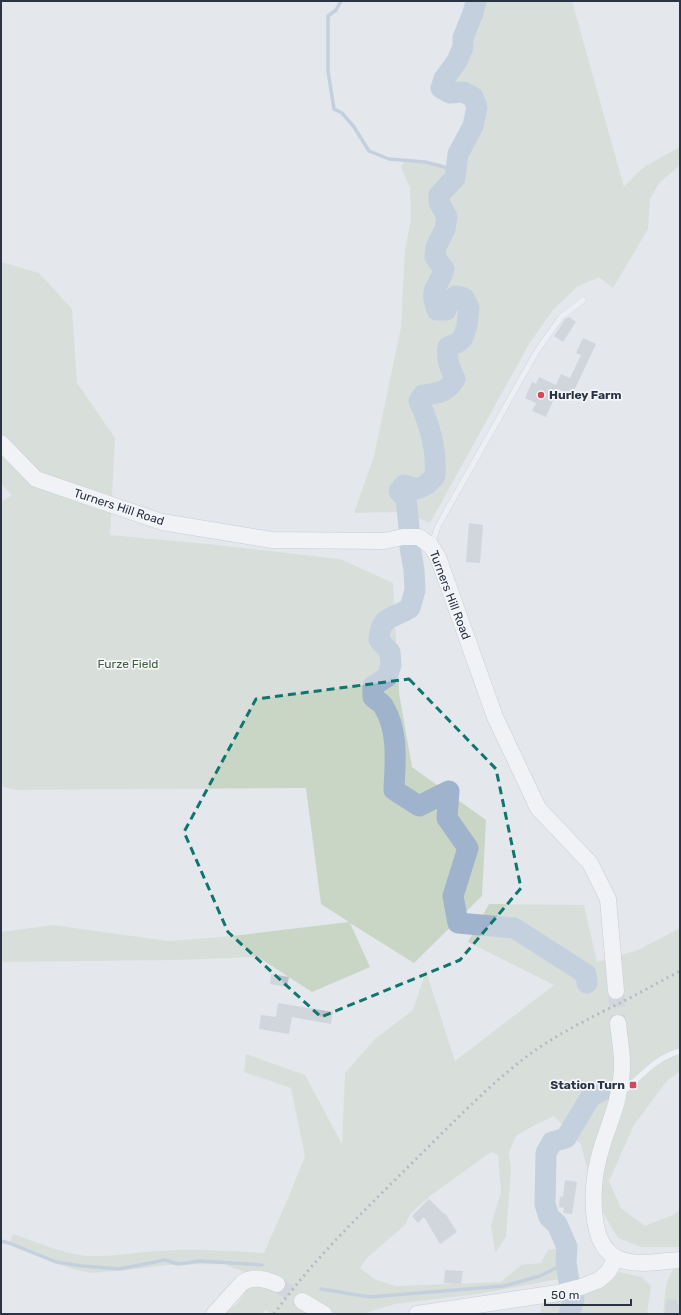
<svg xmlns="http://www.w3.org/2000/svg" width="681" height="1315" viewBox="0 0 681 1315" font-family="Rubik,sans-serif">
<rect width="100%" height="100%" fill="#e4e7ec"/>
<g fill="#c9d6c5">
<path d="M476,1H572L624,187L637,173L647,165L680,147V165L659,183L650,199L648,229L613,288L599,277L577,287L553,310L529,344L430,523L404,512L354,513L374,456L401,327L405,249L411,220L410,188L401,167L405,161L425,162L456,169L458,154L473,126L477,107L473,97L463,92L450,93L441,88L444,79L457,61L463,48V38L473,13Z"/>
<path d="M1,262L39,273L72,309L77,383L115,438L110,535L208,544L340,559L393,583L399,693L412,767L486,820L482,896L414,963L350,923L370,967L312,992L258,957L176,960L1,962V932L53,925L168,941L232,936L349,922L321,904L306,788L15,790L1,786V502L12,495L1,484Z"/>
<path d="M489,904L584,905L597,962L638,950L680,928V1071L666,1082L634,1125L609,1181L621,1208L645,1226L675,1214L680,1210V1247H641L618,1238L596,1201L581,1145L554,1116L537,1124L517,1135L509,1152L511,1169L506,1237L495,1253L491,1225L501,1192L498,1155L491,1152L430,1196L411,1213L405,1225L368,1257L360,1268L376,1280L396,1286L501,1282L521,1265L541,1263L548,1250L565,1247L566,1274L565,1278L478,1294L395,1304L362,1314H271L266,1310L261,1314H223L237,1304L256,1277L224,1264L167,1265L128,1270L92,1273L72,1269L9,1243L13,1234C34,1241 57,1251 79,1255C105,1259 132,1252 158,1251C193,1248 229,1251 264,1253L291,1191L305,1156L291,1088L244,1072L246,1054L305,1075L342,1144L345,1073L375,1039L413,1010L426,971L455,1061L554,985L468,942Z"/>
<path d="M674,1268H680V1314H663C665,1300 664,1280 674,1268Z"/>
<path d="M620,1272L642,1277L651,1286L647,1314H541V1302Z"/>
</g>
<g fill="none" stroke-linecap="round" stroke-linejoin="round">
<g stroke="#9fb4cc" stroke-width="3.5">
<path d="M341,1L336,10L328,16V71L334,109L342,113L354,127L369,151L389,159L425,162L456,170"/>
<path d="M1,1241L9,1243L56,1262L82,1266L119,1269L165,1260L178,1264L200,1261L262,1265"/>
<path d="M321,1289L370,1297L504,1286L540,1276L566,1263"/>
</g>
<g stroke="#9fb4cc" stroke-width="21">
<path d="M409,527L406,499L399,491L404,485L417,489L426,485L435,476C437,450 430,425 419,401L423,395C439,393 446,393 455,379C450,368 446,359 448,347L457,343L463,338L467,325L469,308L464,298L456,296L450,301L446,310H437C428,286 439,289 444,269L435,257L436,247L445,229L447,217L439,202V195L455,178L458,154L473,126L477,107L473,97L463,92L450,93L441,88L444,79L457,61L463,47V38L473,13L476,1"/>
<path d="M410,547L414,570L415,590L410,608C393,619 380,615 379,640L390,652L391,665L387,677L373,686V697C376,700 382,703 384,707C399,733 395,762 394,790L419,806L449,791L447,818L468,848L453,896L458,923L514,928L586,974L587,983"/>
<path d="M569,1281L566,1263L567,1247L557,1224L549,1217L545,1204L546,1153L552,1142L566,1138L591,1096L602,1091"/>
<path d="M569,1314L574,1299"/>
</g>
</g>
<g fill="#bbc0ca">
<path d="M569,317L576,322L563,342L554,336L565,319Z"/>
<path d="M583,338L596,344L572,395L558,389L546,417L532,411L536,403L525,398L532,382L536,384L539,377L556,385L561,374L570,378L581,355L576,353Z"/>
<path d="M469,523L483,525L480,563L466,562Z"/>
<path d="M271,974L289,977L287,987L270,984Z"/>
<path d="M278,1003L333,1012L331,1024L292,1017L289,1034L259,1029L261,1015L276,1017Z"/>
<path d="M565,1180L577,1182L572,1214L563,1213L564,1208L559,1207L560,1196L563,1197Z"/>
<path d="M429,1199L444,1214L445,1213L457,1232L440,1244L424,1217L418,1223L412,1216Z"/>
<path d="M445,1270L463,1271L461,1284L444,1283Z"/>
<path d="M667,1299L677,1300V1304H680V1314H665Z"/>
</g>
<g fill="none" stroke-linecap="round" stroke-linejoin="round">
<g stroke="#bfc3cb" stroke-width="16" stroke-dasharray="16 8" stroke-linecap="butt">
<path d="M616,991L618,1023"/>
<path d="M277,1284L302,1301"/>
</g>
<defs>
<g id="lane">
<path d="M432,544L438,526L537,351L561,317L583,300"/>
<path d="M622,1093C640,1077 656,1057 680,1051"/>
</g>
<g id="secondary">
<path d="M1,443L36,479L162,522L272,540L384,541L403,537H419L431,546L438,557L495,717L538,808L590,863L608,899L616,991"/>
<path d="M618,1023C619,1036 622,1049 622,1062C623,1073 620,1085 618,1096C614,1116 604,1136 599,1157C592,1183 587,1244 617,1258C636,1267 660,1261 680,1260"/>
<path d="M302,1301L324,1314"/>
<path d="M214,1314L242,1283C253,1275 266,1279 277,1284"/>
<path d="M417,1314L558,1293L581,1287L599,1280L608,1272L616,1258"/>
</g>
</defs>
<use href="#lane" stroke="#a9aeb7" stroke-width="6"/>
<use href="#secondary" stroke="#a9aeb7" stroke-width="17"/>
<use href="#lane" stroke="#f7f8fa" stroke-width="5.5"/>
<use href="#secondary" stroke="#fff" stroke-width="16"/>
<path stroke="#7d8696" stroke-width="3" stroke-dasharray="2 4" stroke-linecap="butt" d="M274,1314C315,1257 365,1210 414,1161C453,1123 493,1080 537,1049C565,1030 594,1016 624,1001C643,991 661,981 680,971"/>
</g>
<path d="M0 0H681V1315H0ZM409,679L496,769L521,888L460,960L321,1017L228,932L184,832L256,699Z" fill="#e4e7ec" fill-opacity=".55" fill-rule="evenodd"/>
<path fill="none" stroke="#0f766e" stroke-width="3" stroke-dasharray="8 5" stroke-linejoin="round" d="M409,679L496,769L521,888L460,960L321,1017L228,932L184,832L256,699Z"/>
<g fill="#d1495b" stroke="#f4f6f9" stroke-width="1.5">
<circle cx="541" cy="395" r="4"/>
<rect x="629" y="1081" width="8" height="8" rx="2"/>
</g>
<g text-anchor="middle" dominant-baseline="central" stroke-width="3.5" stroke-linejoin="round" paint-order="stroke">
<g font-size="12" font-weight="bold" fill="#2b3445" stroke="#f4f6f9" text-anchor="start">
<text x="549" y="395">Hurley Farm</text>
<text x="625" y="1085" text-anchor="end">Station Turn</text>
</g>
<g font-size="12" fill="#2b3445" stroke="#f4f6f9">
<text transform="translate(119 507) rotate(18)">Turners Hill Road</text>
<text transform="translate(450 595) rotate(69)">Turners Hill Road</text>
</g>
<g font-size="12" fill="#3f6138" stroke="#f4f6f9">
<text x="128" y="664">Furze Field</text>
</g>
</g>
<rect width="681" height="1315" fill="none" stroke="#2b3445" stroke-width="4"/>
<path d="M545 1299v6h86v-6" fill="none" stroke="#2b3445" stroke-width="2"/>
<text x="551" y="1299" font-size="12" fill="#2b3445" stroke="#f4f6f9" stroke-width="3" paint-order="stroke">50 m</text>
</svg>
